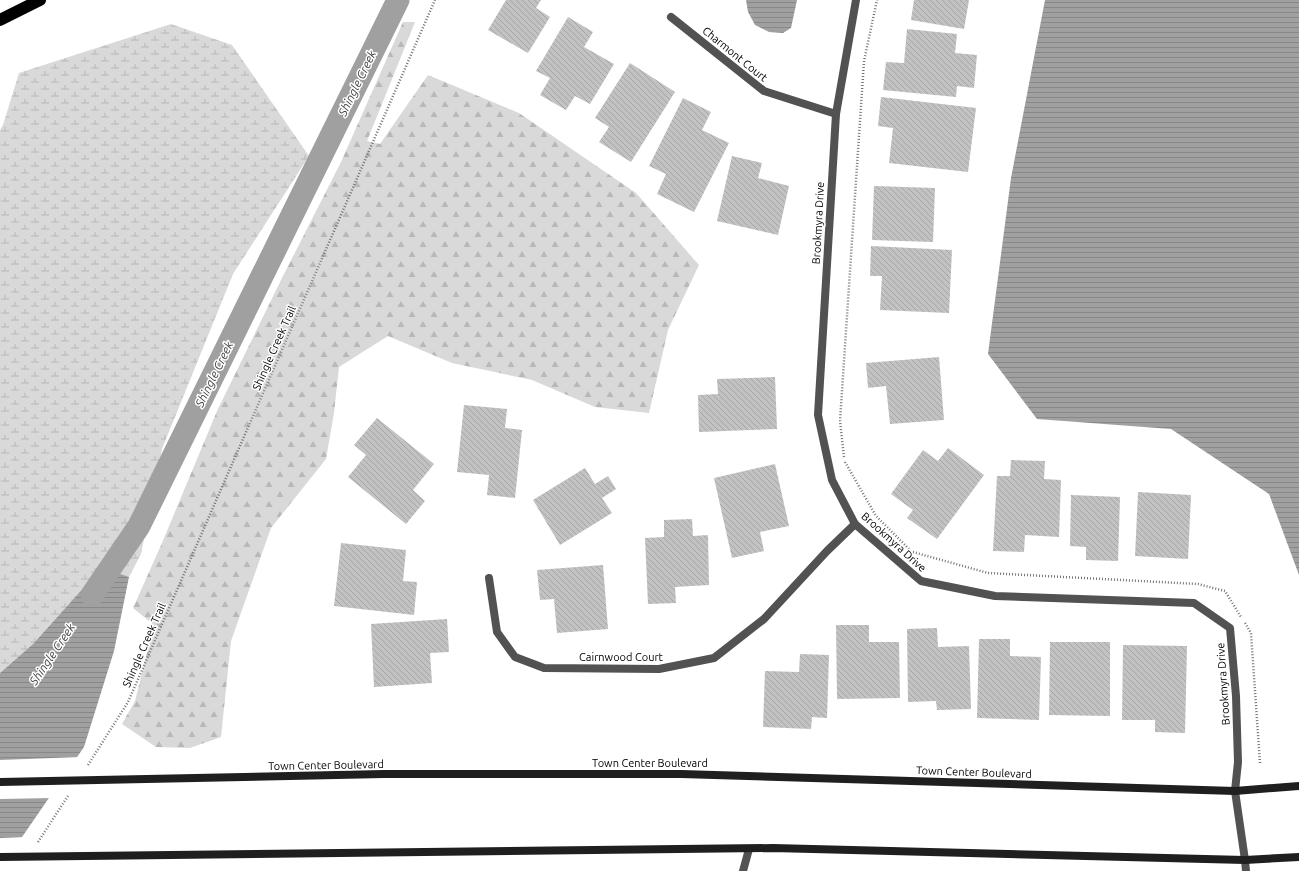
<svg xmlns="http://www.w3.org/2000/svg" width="1299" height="871" viewBox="0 0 1299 871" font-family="Ubuntu,sans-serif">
<defs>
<pattern id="forest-firs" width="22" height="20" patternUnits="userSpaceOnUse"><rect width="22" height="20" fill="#d9d9d9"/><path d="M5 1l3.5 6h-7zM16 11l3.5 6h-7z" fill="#b8b8b8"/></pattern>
<pattern id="wetland-marsh" width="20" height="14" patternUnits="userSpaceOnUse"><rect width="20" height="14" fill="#d9d9d9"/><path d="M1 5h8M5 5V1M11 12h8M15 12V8" fill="none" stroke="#b8b8b8"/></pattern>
<pattern id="water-rules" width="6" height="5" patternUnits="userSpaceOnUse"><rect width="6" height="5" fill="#a0a0a0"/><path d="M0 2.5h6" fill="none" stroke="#888"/></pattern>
<pattern id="building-back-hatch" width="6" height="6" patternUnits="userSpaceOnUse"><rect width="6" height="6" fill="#c2c2c2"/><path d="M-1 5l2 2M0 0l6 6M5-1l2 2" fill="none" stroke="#a5a5a5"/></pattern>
</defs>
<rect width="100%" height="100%" fill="#fff"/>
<path fill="url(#forest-firs)" d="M403,22H415L367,141L380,144L428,75L519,113L636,193L699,265L668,330L649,413L595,407L532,380L452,363L388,336L339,367L334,413L326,459L271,528L231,641L221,737L190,748L156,747L122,724L135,701L154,625L133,608L162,543L217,411L282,278L341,162Z"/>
<path fill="url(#wetland-marsh)" d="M171,24L232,45L309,156L233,274L162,449L141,554L129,577L109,570L95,575L32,645L0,673V130L3,125L19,73Z"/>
<g fill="url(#water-rules)">
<path d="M746,0H797L791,28L783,33L769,32L755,25L748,12Z"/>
<path d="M1045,0H1299V575L1269,494L1171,429L1037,419L988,354L1011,178Z"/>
<path d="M109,570L129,577L114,651L84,747L0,869V673L33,644L95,575Z"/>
</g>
<g fill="#fff">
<path d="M80,757L52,798L0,799V760Z"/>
<path d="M25,837L2,870L0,871V838Z"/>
</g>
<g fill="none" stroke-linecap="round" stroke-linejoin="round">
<path stroke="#a0a0a0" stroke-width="23" d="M92,595L139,526L398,0"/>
</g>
<g fill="url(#building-back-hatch)">
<path d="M506,0H541L536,8L550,17L528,53L488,30Z"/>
<path d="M914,0H969L964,29L911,20Z"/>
<path d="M568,17L593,32L584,47L614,64L590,104L575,96L566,110L540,95L550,78L536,71Z"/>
<path d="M907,29L957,34L955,53L977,55L974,88L957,86L956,97L883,90L886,62L904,63Z"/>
<path d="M630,63L675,92L631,162L599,142L609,127L595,118Z"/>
<path d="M881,97L976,108L968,172L889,163L893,128L878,126Z"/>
<path d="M683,98L711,112L702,130L729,143L694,212L657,194L666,174L649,166Z"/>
<path d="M732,156L762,163L758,178L789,186L778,235L717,221Z"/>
<path d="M874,186L935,188L933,242L872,240Z"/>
<path d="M871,246L952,250L949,313L880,310L882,276H870Z"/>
<path d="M939,357L944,420L890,424L886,386L868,388L866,363Z"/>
<path d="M775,377L777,429L699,432L698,395L718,394L717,379Z"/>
<path d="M464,405L507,409L505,428L522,430L515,498L487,495L489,475L457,472Z"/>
<path d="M377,418L434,464L413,490L425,501L406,524L348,477L366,455L354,445Z"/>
<path d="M948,448L984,475L937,539L907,518L913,510L891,494L923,450L938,461Z"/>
<path d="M1011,460L1045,461L1044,479L1061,480L1059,537L1025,535L1024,552L993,551L997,476H1010Z"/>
<path d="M775,464L789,526L760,532L764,551L732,558L714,478Z"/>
<path d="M585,468L595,484L608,476L616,489L602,498L612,513L560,545L533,500Z"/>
<path d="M1138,492L1191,495L1188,559L1135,556Z"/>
<path d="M1071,495L1120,497L1118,561L1086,560V547L1070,546Z"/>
<path d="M692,519L693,536L708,535L709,585L675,587L676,603L648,604L645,538L664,537V520Z"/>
<path d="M341,543L406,550L403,581L417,582L414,615L334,606Z"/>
<path d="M603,565L608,629L557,633L554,599L540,600L537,570Z"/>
<path d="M447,619L449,652L430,653L432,683L374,687L371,624Z"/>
<path d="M836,625H869V642H899L900,698L837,699Z"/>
<path d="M937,628L938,647L969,646L971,709L937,710L936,701L908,702L907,629Z"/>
<path d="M979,639H1010V656L1041,657L1039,720L977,718Z"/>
<path d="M1050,642H1110V716L1049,715Z"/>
<path d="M1123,645L1187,646L1185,733L1155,732V720H1122Z"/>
<path d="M800,654L829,655L827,718L812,717L811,729L763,727L765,671L799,672Z"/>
</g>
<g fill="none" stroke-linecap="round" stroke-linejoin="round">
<g stroke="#747474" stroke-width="2.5" stroke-dasharray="1 2" stroke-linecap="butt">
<path d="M844,457L840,421L864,61L877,0"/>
<path d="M845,462L876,516L909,549"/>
<path d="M913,552L988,573L1198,584L1225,591L1241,617"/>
<path d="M1245,623L1251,633L1260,763"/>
<path d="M88,765L128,702L435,0"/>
<path d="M38,842L68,796"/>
</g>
<g stroke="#525252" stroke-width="8">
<path d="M1245,860L1246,871"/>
<path d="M743,871L749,849"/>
</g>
<g stroke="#525252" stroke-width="8">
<path d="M856,0L836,114L818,415L832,480L855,524L921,581L995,596L1194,603L1230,628L1236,696L1238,762L1235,791L1245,860"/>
<path d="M671,17L764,91L836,114"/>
<path d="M489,578L497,632L515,657L544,668L659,669L714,658L764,619L827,551L855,524"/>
</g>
<g stroke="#1f1f1f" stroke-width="8">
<path d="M0,782L384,774H681L1235,791L1299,786"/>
<path d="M0,857L773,848L1245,860L1299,857"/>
</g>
<path stroke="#000" stroke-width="12" d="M0,20L40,0"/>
</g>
<g text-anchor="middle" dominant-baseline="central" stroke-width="3" stroke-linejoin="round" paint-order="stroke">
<g font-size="11" fill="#000" stroke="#fff">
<text transform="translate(735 54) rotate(39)">Charmont Court</text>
<text transform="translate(818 223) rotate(-87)">Brookmyra Drive</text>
<text transform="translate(274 348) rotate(-66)">Shingle Creek Trail</text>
<text transform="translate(894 542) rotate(42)">Brookmyra Drive</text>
<text transform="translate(144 645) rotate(-66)">Shingle Creek Trail</text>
<text x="621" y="657">Cairnwood Court</text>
<text transform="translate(1223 684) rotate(-94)">Brookmyra Drive</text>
<text x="650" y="763">Town Center Boulevard</text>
<text transform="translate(326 765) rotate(-1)">Town Center Boulevard</text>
<text transform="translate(974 772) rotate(2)">Town Center Boulevard</text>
</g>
<g font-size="12" font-style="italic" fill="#414141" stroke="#fff">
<text transform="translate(357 83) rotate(-64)">Shingle Creek</text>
<text transform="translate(214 374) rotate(-64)">Shingle Creek</text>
<text transform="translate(52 654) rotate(-56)">Shingle Creek</text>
</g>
</g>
</svg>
